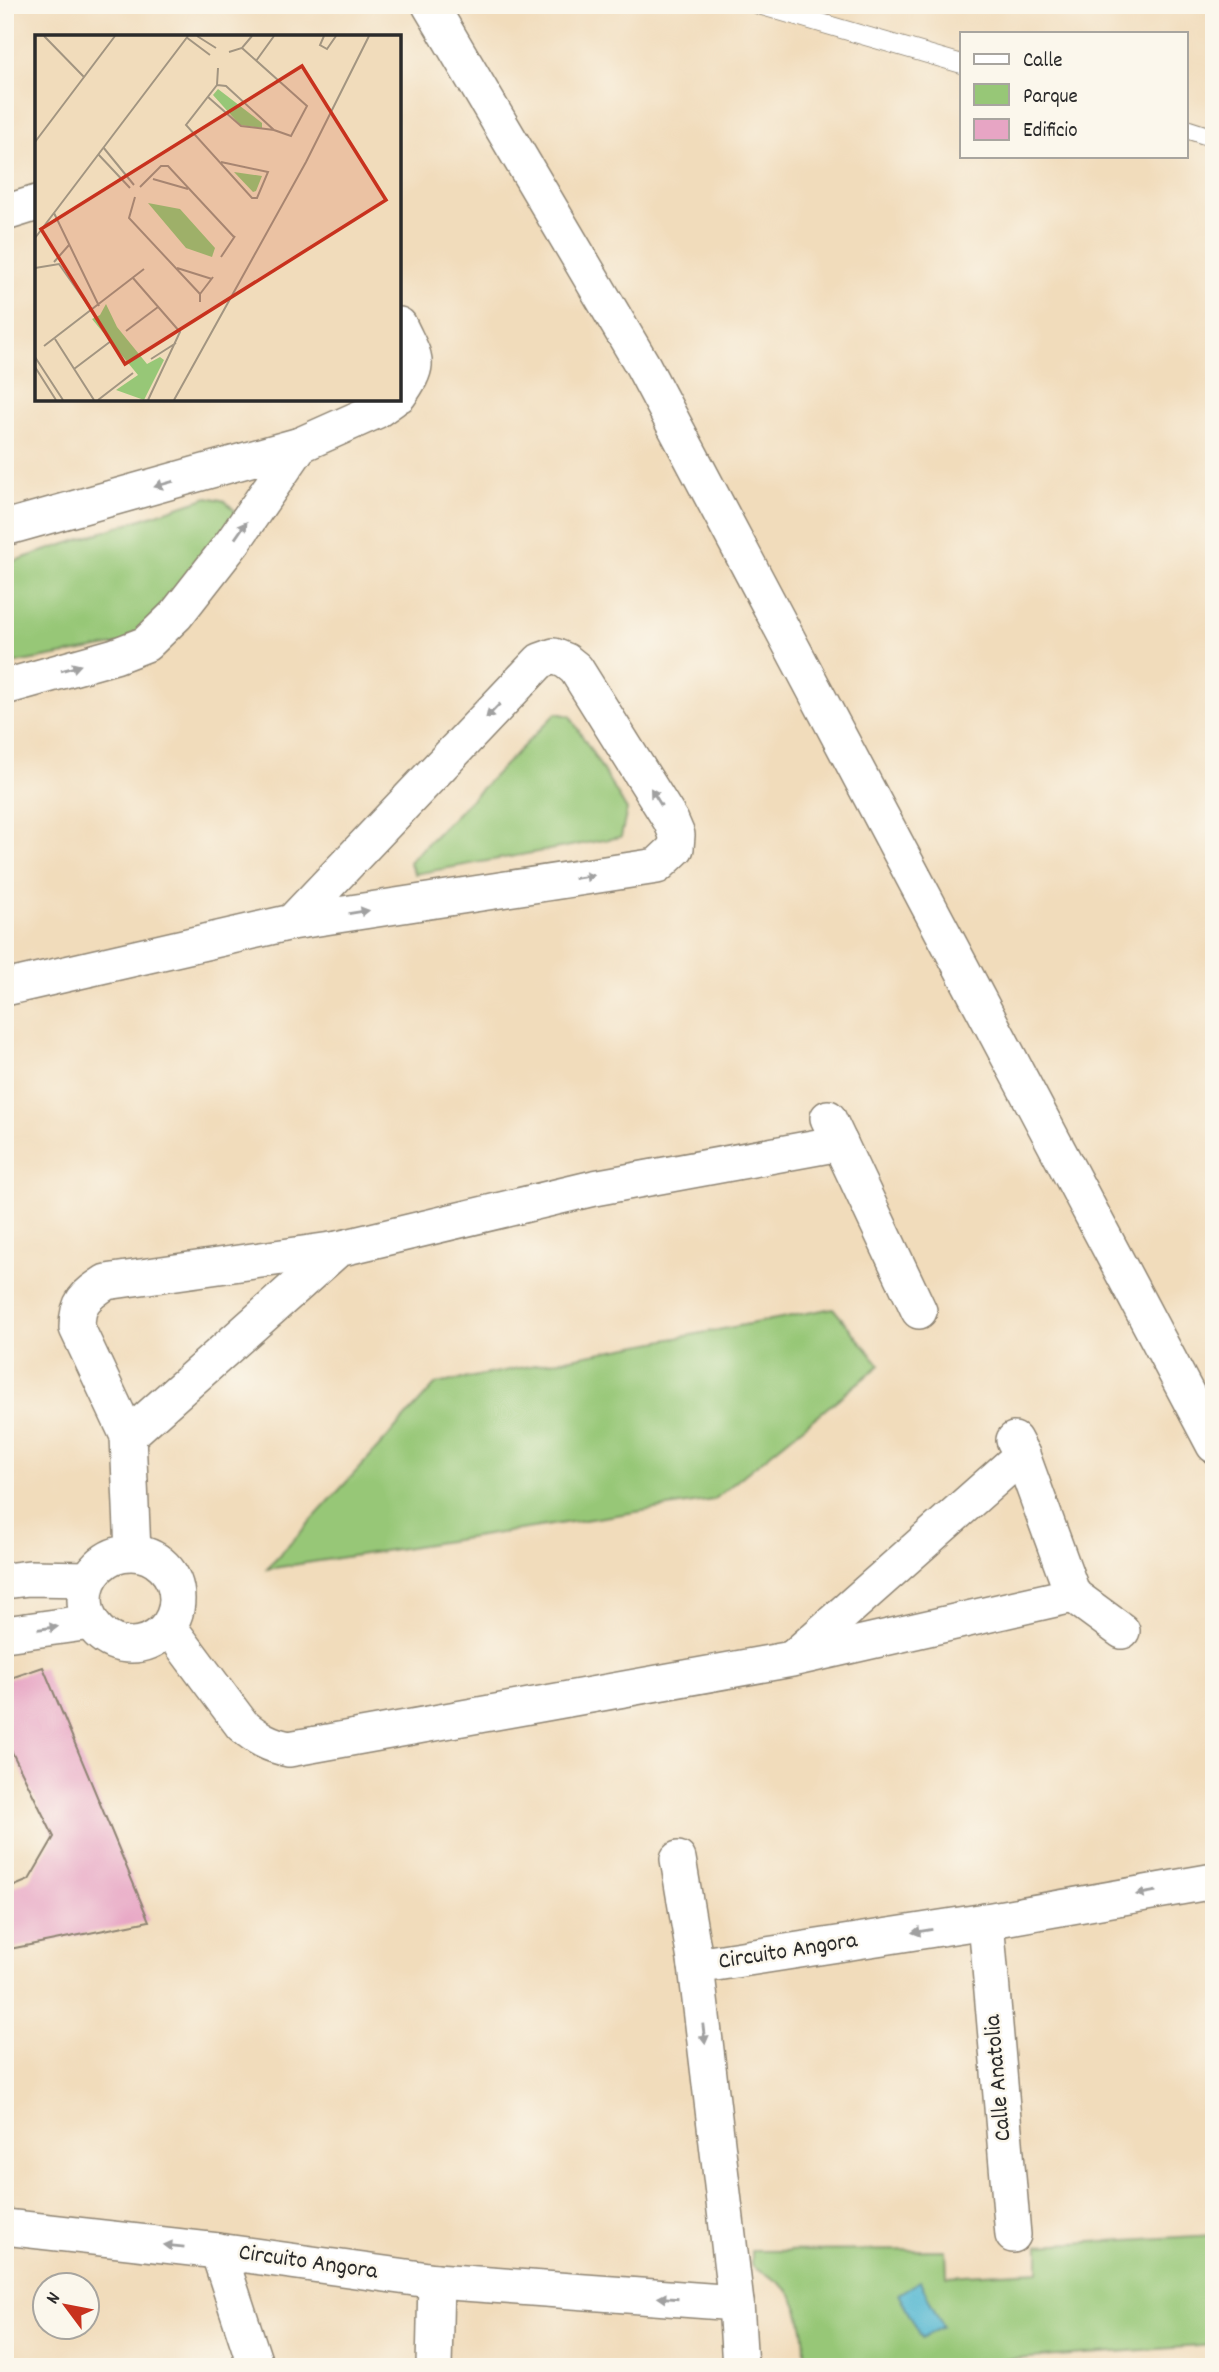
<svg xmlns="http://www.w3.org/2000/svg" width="1219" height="2372" viewBox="0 0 1219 2372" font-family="Dekko,sans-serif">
<rect width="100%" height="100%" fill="#fbf7ec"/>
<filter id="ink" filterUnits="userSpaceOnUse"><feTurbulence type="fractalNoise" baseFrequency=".0143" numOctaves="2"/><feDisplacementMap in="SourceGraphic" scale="14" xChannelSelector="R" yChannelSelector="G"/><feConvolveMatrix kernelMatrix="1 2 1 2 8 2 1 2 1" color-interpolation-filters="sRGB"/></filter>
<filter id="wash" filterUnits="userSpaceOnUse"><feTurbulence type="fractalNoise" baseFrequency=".00686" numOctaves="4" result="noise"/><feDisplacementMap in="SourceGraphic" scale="28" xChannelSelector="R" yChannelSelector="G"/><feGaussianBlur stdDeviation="1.57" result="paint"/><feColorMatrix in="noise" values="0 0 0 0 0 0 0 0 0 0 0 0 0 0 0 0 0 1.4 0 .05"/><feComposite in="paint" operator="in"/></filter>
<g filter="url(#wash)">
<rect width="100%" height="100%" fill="#f1dcbb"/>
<g fill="#97c777" stroke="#617951" stroke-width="2">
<path d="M208,497L225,501L239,515L131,642L5,665V564Z"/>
<path d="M556,713L570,716L627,810L621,837L415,874L409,862Z"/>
<path d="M833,1308L880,1365L713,1500L267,1569L436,1384Z"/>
<path d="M1214,2235V2345L973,2362V2367H804C807,2345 803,2316 792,2296C783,2282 765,2274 751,2266V2251L946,2250L947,2276L1039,2271V2245Z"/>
</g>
<path fill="#53b7d1" stroke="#3f717e" stroke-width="2" d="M920,2281L943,2327L922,2338L898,2294Z"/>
<g id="blocks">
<path fill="#e7a5c4" d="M43,1667L149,1921L5,1950V1890L29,1880L54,1837L5,1738V1680Z"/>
</g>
</g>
<g filter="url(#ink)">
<use href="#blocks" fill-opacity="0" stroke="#8e8473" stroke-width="2"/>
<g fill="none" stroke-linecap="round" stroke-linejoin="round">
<defs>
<g id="lane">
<path d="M759,5L962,64"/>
<path d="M1186,129L1214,138"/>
</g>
<g id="street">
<path d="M430,5L643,366L1214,1445"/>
<path d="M5,213L37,203"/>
<path d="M399,325C415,360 423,361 399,395"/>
<path d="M5,528L300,445L376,411L393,399"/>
<path d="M5,687L115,656L146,644L176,615L233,542L300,445"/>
<path d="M5,988L292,922L657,866L676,848L677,835L671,821L576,669L566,661L554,656L540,661L292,922"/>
<path d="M828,1118L919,1311"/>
<path d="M128,1436L338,1249"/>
<path d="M1014,1440L1022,1455L1073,1595"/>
<path d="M133,1552L128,1436L77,1328C77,1302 85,1296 106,1282L338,1249L594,1188L840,1143"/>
<circle cx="131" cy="1599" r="46"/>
<path d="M5,1581L29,1578L89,1579"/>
<path d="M169,1627L242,1725C257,1738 269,1745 289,1749L792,1659L1073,1595L1122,1631"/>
<path d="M5,1634L91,1622"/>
<path d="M794,1657L1022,1455"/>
<path d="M678,1859L696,1966L736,2303L740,2367"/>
<path d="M986,1921L1013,2235"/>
<path d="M696,1966L986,1921L1214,1881"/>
<path d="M5,2227L218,2251L436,2281L736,2303"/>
<path d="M218,2251L256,2367"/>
<path d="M434,2367L436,2281"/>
</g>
</defs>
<use href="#lane" stroke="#8e8473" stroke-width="20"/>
<use href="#street" stroke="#8e8473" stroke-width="38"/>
<use href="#lane" stroke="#fff" stroke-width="18"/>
<use href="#street" stroke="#fff" stroke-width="35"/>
</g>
<defs><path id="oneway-solid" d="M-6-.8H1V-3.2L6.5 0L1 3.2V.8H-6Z" transform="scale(1.75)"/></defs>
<g fill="#a0a0a0">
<use href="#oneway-solid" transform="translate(164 484) rotate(164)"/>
<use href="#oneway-solid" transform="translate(241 530) rotate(-55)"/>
<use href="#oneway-solid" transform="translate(71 668) rotate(-16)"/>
<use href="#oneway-solid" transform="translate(493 711) rotate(134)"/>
<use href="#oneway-solid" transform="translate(656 797) rotate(-122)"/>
<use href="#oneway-solid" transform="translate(584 877) rotate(-9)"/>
<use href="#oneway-solid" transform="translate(359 912) rotate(-9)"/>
<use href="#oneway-solid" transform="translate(48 1628) rotate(-8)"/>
<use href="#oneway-solid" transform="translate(1146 1893) rotate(170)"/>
<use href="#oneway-solid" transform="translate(922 1931) rotate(171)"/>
<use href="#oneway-solid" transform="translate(704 2034) rotate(83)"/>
<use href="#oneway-solid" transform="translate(174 2246) rotate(-174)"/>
<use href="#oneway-solid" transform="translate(668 2298) rotate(-176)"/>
</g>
</g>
<g text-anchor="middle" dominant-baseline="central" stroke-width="5" stroke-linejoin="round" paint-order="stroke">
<g font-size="24" fill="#2b2b2b" stroke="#fbf7ec">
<text transform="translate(788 1952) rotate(-9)">Circuito Angora</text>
<text transform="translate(999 2078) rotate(-95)">Calle Anatolia</text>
<text transform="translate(308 2263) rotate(8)">Circuito Angora</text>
</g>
</g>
<g transform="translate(35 35)">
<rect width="366" height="366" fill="#f1dcbb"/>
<path d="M183,54L227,88V93L205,90L178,60ZM199,137L227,141L221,156L218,157ZM113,168L145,174L180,213L177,222L151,213ZM71,269L82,292L112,329L125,322L129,325L109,365L81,355L103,340L57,284L65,280Z" fill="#97c777"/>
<path fill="none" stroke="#a29581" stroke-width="2" d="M9,1L49,42M162,1L181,13M289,1L285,10L292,14L301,1M151,2L175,20M194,17L207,13L217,1M221,26L239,1M183,33L182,50L151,90L217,163H222L233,137L186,127M182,50L191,51L239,95L256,101L272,71L207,13M173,62L206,91L239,95M0,107L80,1M68,112L99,150M63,119L95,153M118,144L153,154M105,152L126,131H133L199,202M100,162L94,183L165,259V267M19,178L64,271M0,203L153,1M186,222L200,201M19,227L34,210M0,233L24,229L57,276M142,233L177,244M98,243L145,297L113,365M165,259L178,242M91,296L123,272M20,304L59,365M9,311L109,234M0,322L28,365M116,324L141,308M0,332L21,365M39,334L76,306M63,365L98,338M139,365L271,127L334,1"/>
<path fill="#c8321e" fill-opacity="0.15" stroke="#c8321e" stroke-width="3.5" d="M267,31L351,165L90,329L6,194Z"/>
<rect width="366" height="366" fill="none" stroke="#2b2b2b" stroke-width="3.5"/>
</g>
<rect width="1219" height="2372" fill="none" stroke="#fbf7ec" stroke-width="28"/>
<rect x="960" y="32" width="228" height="126" fill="#fbf7ec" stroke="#a8a59f" stroke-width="2"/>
<rect x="974" y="54" width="35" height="10" fill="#ffffff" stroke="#a8a59f" stroke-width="2"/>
<text x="1023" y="66" font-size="21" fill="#2b2b2b">Calle</text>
<rect x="974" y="84" width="35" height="21" fill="#97c777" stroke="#a8a59f" stroke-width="2"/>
<text x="1023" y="102" font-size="21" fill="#2b2b2b">Parque</text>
<rect x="974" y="119" width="35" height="21" fill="#e7a5c4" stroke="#a8a59f" stroke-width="2"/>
<text x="1023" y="136" font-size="21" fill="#2b2b2b">Edificio</text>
<g transform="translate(66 2306) rotate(302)"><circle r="33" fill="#fbf7ec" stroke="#a8a59f" stroke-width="2"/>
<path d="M0-5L12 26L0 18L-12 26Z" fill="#c8321e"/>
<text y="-10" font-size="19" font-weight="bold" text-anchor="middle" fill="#2b2b2b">N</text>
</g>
</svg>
